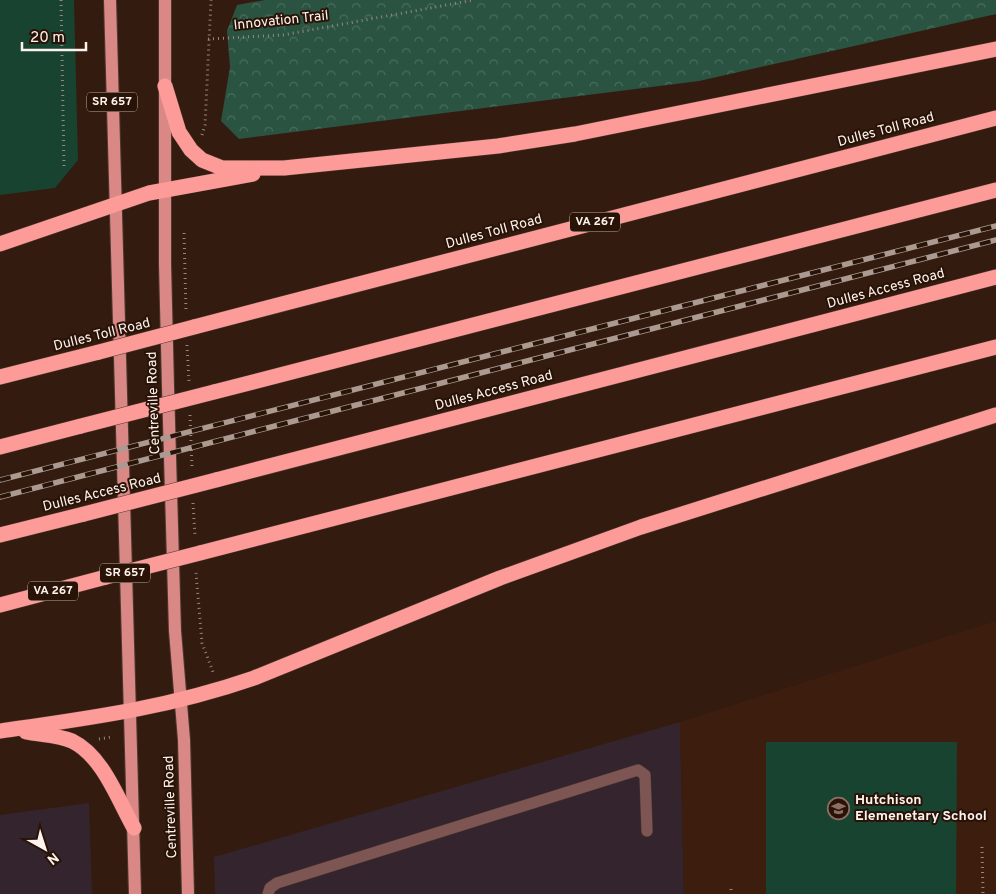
<svg xmlns="http://www.w3.org/2000/svg" width="996" height="894" viewBox="0 0 996 894" font-family="Overpass,sans-serif">
<defs>
<pattern id="forest-crowns" width="20" height="18" patternUnits="userSpaceOnUse" patternTransform="scale(1.25)"><rect width="20" height="18" fill="#2a5441"/><path d="M2 6a3 3 0 1 1 6 0M12 15a3 3 0 1 1 6 0" fill="none" stroke="#4a6d5d"/></pattern>
</defs>
<rect width="100%" height="100%" fill="#331b0f"/>
<g fill="#34242e">
<path d="M680,722L684,894H215L214,857Z"/>
<path d="M89,803L92,894H0V815Z"/>
</g>
<path fill="#3d1e0e" d="M996,621V894H684L680,722Z"/>
<g fill="#194331">
<path d="M0,0H74L78,160L55,188L0,195Z"/>
<path d="M766,742H957L956,894H766Z"/>
</g>
<path fill="url(#forest-crowns)" d="M265,0H996V14L699,81L239,139L221,121L230,67L227,31L237,5Z"/>
<g fill="none" stroke-linecap="round" stroke-linejoin="round">
<defs>
<path id="service" d="M268,894L270,888L277,883L638,770L645,775L647,831"/>
<g id="primary">
<path d="M110,0L135,894"/>
<path d="M165,0V264L168,387L175,631L184,740L188,894"/>
</g>
<g id="motorway">
<path d="M165,86L179,132L191,150L202,160L222,168H284L498,146L575,134L996,49"/>
<path d="M0,244L149,193L253,174"/>
<path d="M194,327L996,118"/>
<path d="M0,377L99,352"/>
<path d="M214,392L996,190"/>
<path d="M0,447L81,426"/>
<path d="M216,480L996,277"/>
<path d="M0,535L84,514"/>
<path d="M200,553L996,347"/>
<path d="M0,605L106,577"/>
<path d="M0,731C90,718 167,708 254,678L500,578L641,527L996,415"/>
<path d="M26,732C41,735 58,735 72,741C103,756 118,800 134,828"/>
</g>
</defs>
<use href="#service" stroke="#4f392e" stroke-width="12"/>
<use href="#primary" stroke="#4f392e" stroke-width="14"/>
<use href="#motorway" stroke="#4f392e" stroke-width="16"/>
<g stroke="#97867e" stroke-width="3" stroke-dasharray="1 4" stroke-linecap="butt">
<path d="M61,0L64,167"/>
<path d="M208,39L283,35L474,0"/>
<path d="M202,135L205,125L211,0"/>
<path d="M184,233L186,312"/>
<path d="M187,345L189,382"/>
<path d="M190,415L192,469"/>
<path d="M193,503L195,536"/>
<path d="M196,573L202,643L213,672"/>
<path d="M99,739L111,737"/>
<path d="M982,847L983,894"/>
<path d="M731,889V894"/>
</g>
<use href="#service" stroke="#7d5654" stroke-width="11"/>
<use href="#primary" stroke="#d98885" stroke-width="12"/>
<use href="#motorway" stroke="#fd9b98" stroke-width="15"/>
<defs>
<g id="rail">
<path d="M0,480L996,226"/>
<path d="M0,497L996,240"/>
</g>
</defs>
<use href="#rail" stroke="#aa9a92" stroke-width="5.5"/>
<use href="#rail" stroke="#291206" stroke-width="4" stroke-dasharray="11" stroke-linecap="butt"/>
<defs>
<g id="motorway-bridge">
<path d="M99,352L194,327"/>
<path d="M81,426L214,392"/>
<path d="M84,514L216,480"/>
<path d="M106,577L200,553"/>
</g>
</defs>
<use href="#motorway-bridge" stroke="#4f392e" stroke-width="16" stroke-linecap="butt"/>
<use href="#motorway-bridge" stroke="#fd9b98" stroke-width="15"/>
</g>
<defs>
<symbol id="school-ring" viewBox="-11 -11 22 22"><circle r="9.5" fill="#291206" stroke="#8d6e63" stroke-width="1.5"/><path d="M0-5L7-2L0 1L-7-2ZM-4 1L0 2.5L4 1V4Q0 6-4 4Z" fill="#8d6e63"/></symbol>
</defs>
<g fill-rule="evenodd">
<use href="#school-ring" x="826" y="796" width="25" height="25"/>
</g>
<g text-anchor="middle" dominant-baseline="central" stroke-width="4" stroke-linejoin="round" paint-order="stroke">
<g fill="#291206" stroke="#bdb0a8" stroke-width="1">
<rect x="87" y="92.5" width="50" height="19" rx="4"/>
<rect x="570" y="212.5" width="50" height="19" rx="4"/>
<rect x="100" y="563.5" width="50" height="19" rx="4"/>
<rect x="28" y="581.5" width="50" height="19" rx="4"/>
</g>
<g font-size="12" font-weight="bold" fill="#fdf3ee">
<text x="112" y="102">SR 657</text>
<text x="595" y="222">VA 267</text>
<text x="125" y="573">SR 657</text>
<text x="53" y="591">VA 267</text>
</g>
<g font-size="14" fill="#fdf3ee" stroke="#291206">
<text transform="translate(281 21) rotate(-6)">Innovation Trail</text>
<text transform="translate(886 130) rotate(-15)">Dulles Toll Road</text>
<text transform="translate(494 232) rotate(-15)">Dulles Toll Road</text>
<text transform="translate(886 289) rotate(-15)">Dulles Access Road</text>
<text transform="translate(102 335) rotate(-14)">Dulles Toll Road</text>
<text transform="translate(494 391) rotate(-15)">Dulles Access Road</text>
<text transform="translate(154 403) rotate(-92)">Centreville Road</text>
<text transform="translate(102 493) rotate(-14)">Dulles Access Road</text>
<text transform="translate(171 807) rotate(-92)">Centreville Road</text>
</g>
<g font-size="14" font-weight="bold" fill="#fdf3ee" stroke="#291206" text-anchor="start">
<text x="855" y="800">Hutchison<tspan x="855" dy="16">Elemenetary School</tspan></text>
</g>
</g>
<g transform="translate(45 849) rotate(141)" stroke="#291206" stroke-width="4" paint-order="stroke">
<path d="M0-4L9 19L0 12L-9 19Z" fill="#fdf3ee"/>
<text y="-8" font-size="14" font-weight="bold" text-anchor="middle" fill="#fdf3ee">N</text>
</g>
<path d="M22 42v8h64v-8" fill="none" stroke="#fdf3ee" stroke-width="2.5"/>
<text x="30" y="42" font-size="15" fill="#fdf3ee" stroke="#291206" stroke-width="4" paint-order="stroke">20 m</text>
</svg>
